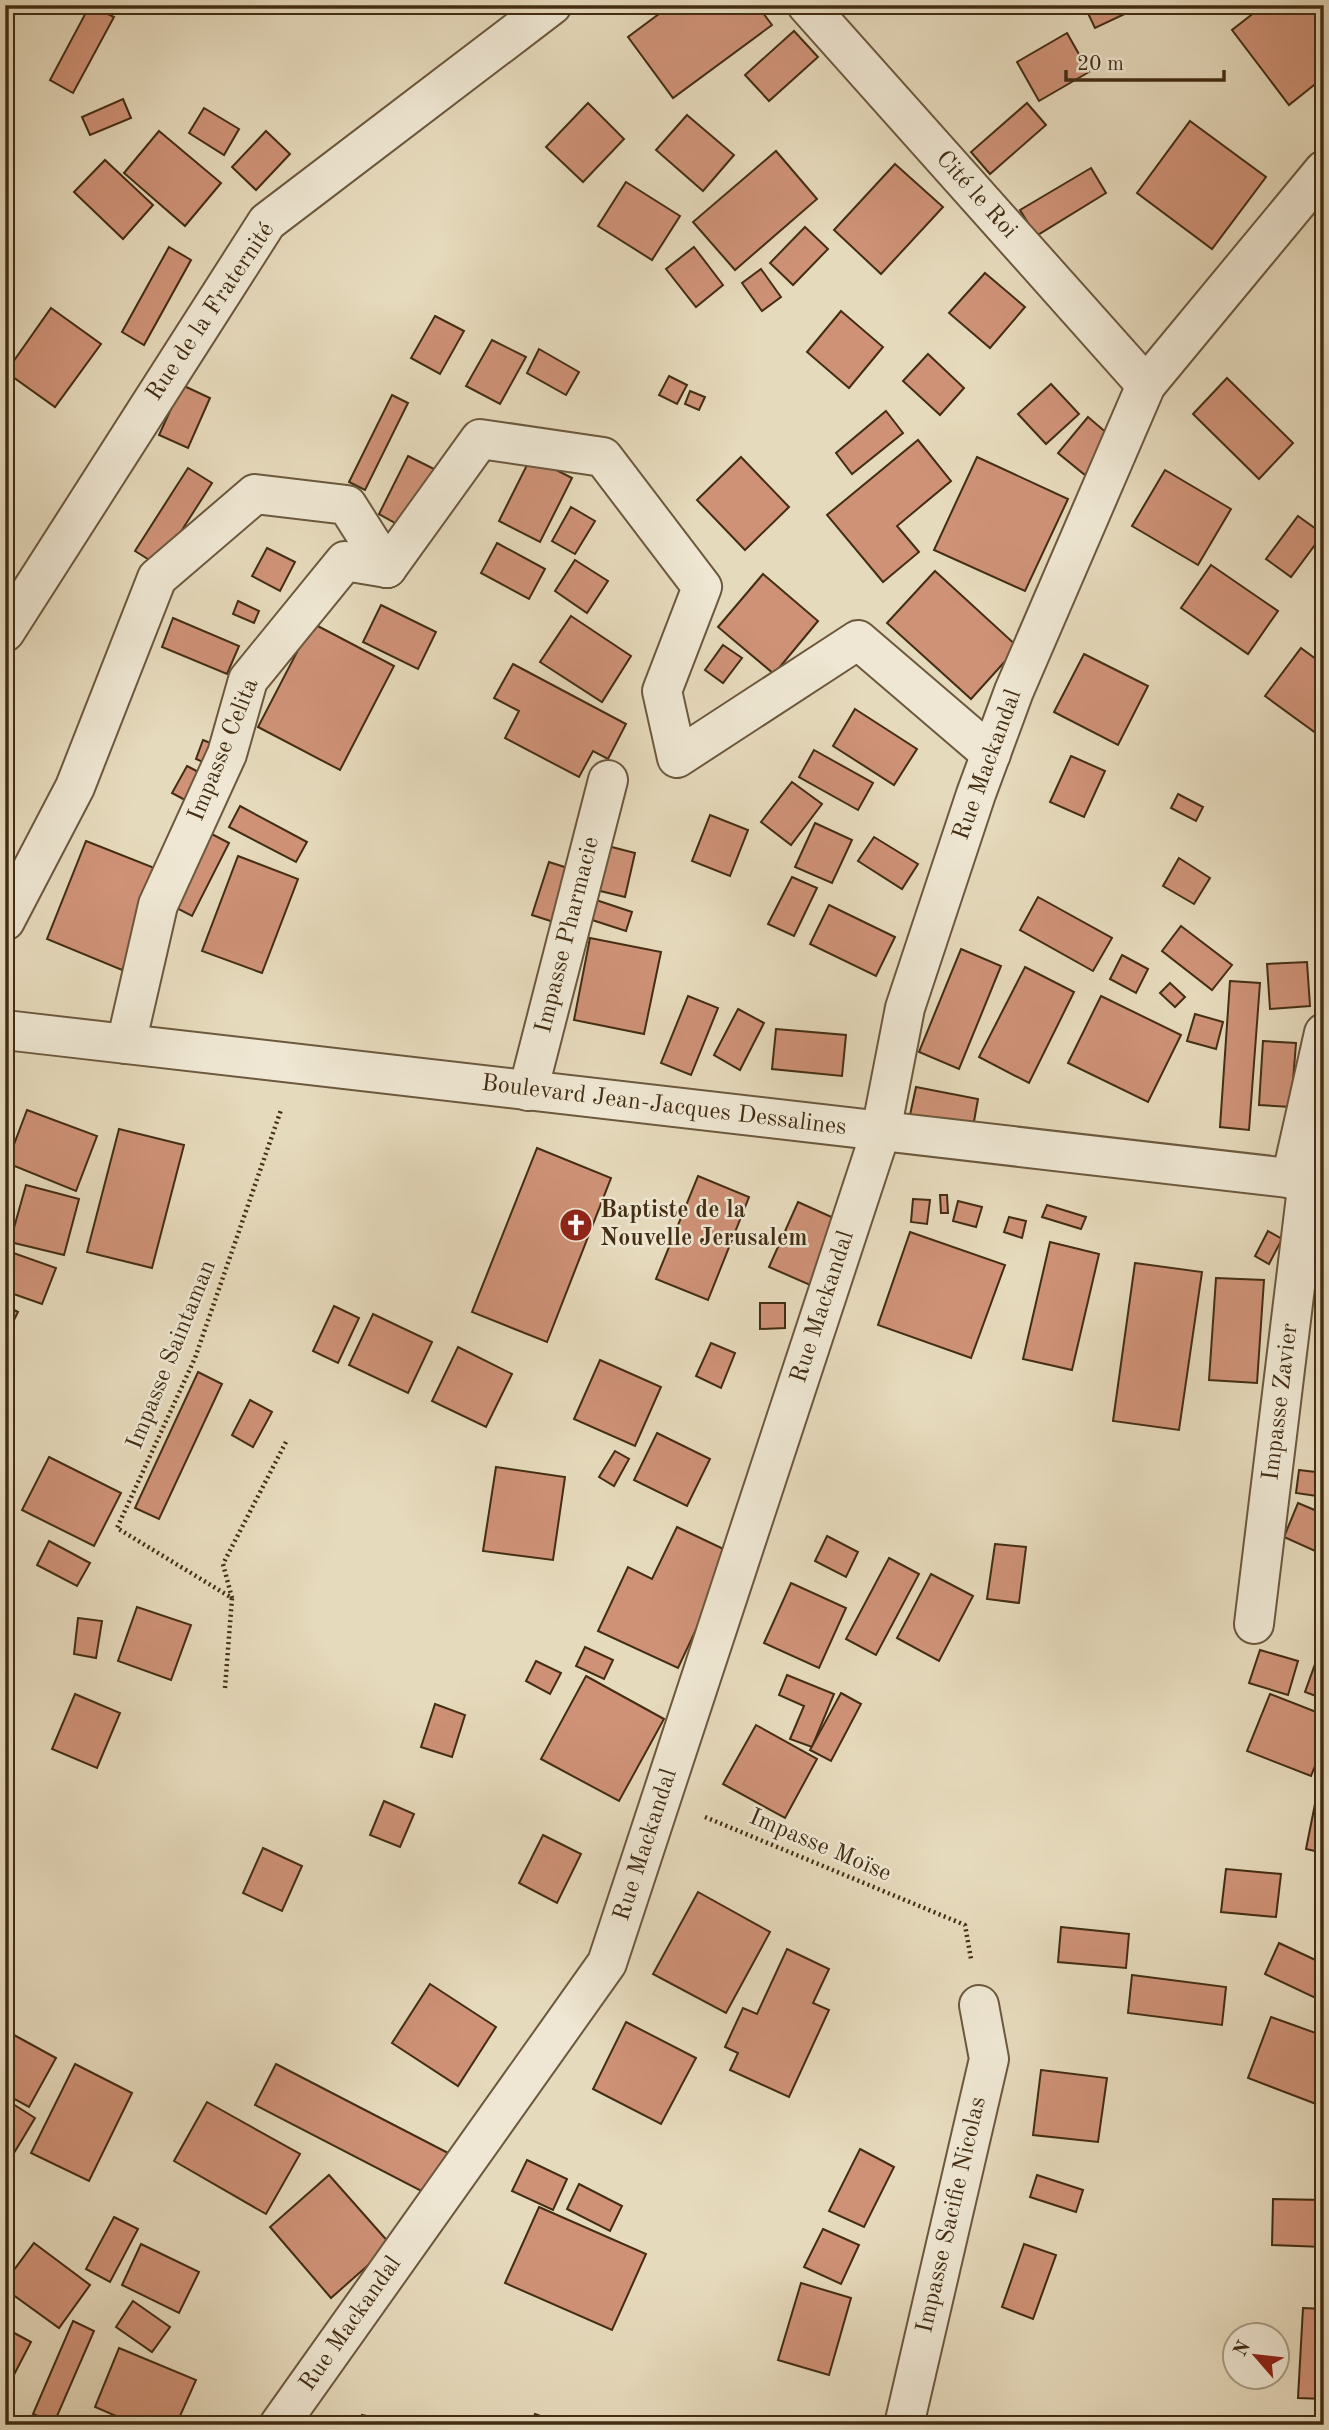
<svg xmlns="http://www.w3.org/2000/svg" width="1329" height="2430" viewBox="0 0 1329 2430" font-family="'Old Standard TT',serif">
<rect width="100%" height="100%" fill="#e6dabc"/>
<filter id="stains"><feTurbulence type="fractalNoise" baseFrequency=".00286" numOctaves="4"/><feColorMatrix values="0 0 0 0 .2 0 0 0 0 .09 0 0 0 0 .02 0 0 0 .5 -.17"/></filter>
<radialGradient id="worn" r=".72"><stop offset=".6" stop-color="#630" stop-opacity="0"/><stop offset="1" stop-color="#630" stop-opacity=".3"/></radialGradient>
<g fill="#cf9277" stroke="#432d13" stroke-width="2">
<path d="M90,5L114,17L73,93L50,80Z"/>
<path d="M365,5H384L369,13Z"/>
<path d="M671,5H757L772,25L673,98L628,37Z"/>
<path d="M955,5H971L958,12Z"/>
<path d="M1084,5H1128L1131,11L1095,28Z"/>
<path d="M1264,5H1321L1324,9V77L1289,105L1232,30Z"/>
<path d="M794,31L818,57L769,101L745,75Z"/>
<path d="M1067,33L1089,72L1039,101L1017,62Z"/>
<path d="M123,99L131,118L90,135L82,117Z"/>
<path d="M588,103L624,139L583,182L546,147Z"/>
<path d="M1027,103L1046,125L990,174L971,152Z"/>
<path d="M204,108L239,129L224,155L189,133Z"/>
<path d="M687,115L734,155L703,191L656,150Z"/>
<path d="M1190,121L1266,177L1212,249L1137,193Z"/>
<path d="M159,131L221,183L185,226L124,173Z"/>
<path d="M266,131L290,154L256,190L232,167Z"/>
<path d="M776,151L817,199L735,270L693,222Z"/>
<path d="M105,160L153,205L123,239L74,192Z"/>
<path d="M895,164L943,207L881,274L834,230Z"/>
<path d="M1091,168L1106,193L1036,236L1020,210Z"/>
<path d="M626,182L680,216L652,260L598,226Z"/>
<path d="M805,227L828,249L793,285L770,263Z"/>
<path d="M169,247L191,260L144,345L122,332Z"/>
<path d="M694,247L723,285L696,307L666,269Z"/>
<path d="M761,269L781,297L762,311L742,283Z"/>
<path d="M985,273L1025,307L990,348L949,313Z"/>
<path d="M51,308L101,344L55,407L6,372Z"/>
<path d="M841,311L883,347L849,388L807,352Z"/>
<path d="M435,316L464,331L440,374L411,358Z"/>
<path d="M492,340L526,357L500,404L466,386Z"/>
<path d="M539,349L579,372L566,395L527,373Z"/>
<path d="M928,354L964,388L940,415L903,381Z"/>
<path d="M669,376L687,385L677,404L659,395Z"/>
<path d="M1227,378L1293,443L1259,479L1193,414Z"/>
<path d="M1051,384L1079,414L1046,444L1018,414Z"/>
<path d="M182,385L210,398L188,448L159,435Z"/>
<path d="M690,391L705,397L699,410L685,404Z"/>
<path d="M392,395L408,403L365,490L349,482Z"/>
<path d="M886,411L903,433L852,474L836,453Z"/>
<path d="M1088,417L1115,440L1085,475L1058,453Z"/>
<path d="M918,440L951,481L897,526L919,552L883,582L827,515Z"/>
<path d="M408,456L436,470L406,529L379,514Z"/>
<path d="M531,457L572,478L540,542L499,521Z"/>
<path d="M741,457L789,507L745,550L697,500Z"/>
<path d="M977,457L1068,499L1025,591L934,550Z"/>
<path d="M188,468L212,483L159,566L135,551Z"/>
<path d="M1165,470L1231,509L1198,565L1132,526Z"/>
<path d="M571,507L595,521L575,554L552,541Z"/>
<path d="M1298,516L1323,534L1291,577L1266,559Z"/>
<path d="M497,543L545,569L529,599L481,573Z"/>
<path d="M267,548L295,562L280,591L252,576Z"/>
<path d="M575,560L608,581L587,613L555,591Z"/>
<path d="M1211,565L1278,611L1248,654L1181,608Z"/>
<path d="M935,571L1018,647L971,699L887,623Z"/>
<path d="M763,574L818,621L774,674L718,627Z"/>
<path d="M238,601L259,611L254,623L233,614Z"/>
<path d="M381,605L436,632L418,669L363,642Z"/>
<path d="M571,616L631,656L602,702L540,662Z"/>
<path d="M173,618L239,646L227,674L162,647Z"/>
<path d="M312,623L394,666L340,770L258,727Z"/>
<path d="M723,645L742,658L723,683L705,670Z"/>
<path d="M1301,648L1324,665V739L1265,696Z"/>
<path d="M1084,654L1148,686L1118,745L1054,712Z"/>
<path d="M513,664L626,724L608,759L593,751L579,777L505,738L519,711L494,698Z"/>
<path d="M855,709L917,749L894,785L833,746Z"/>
<path d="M203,740L218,746L210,765L196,759Z"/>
<path d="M814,750L873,783L858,810L799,777Z"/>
<path d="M1071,756L1105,771L1084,817L1050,802Z"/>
<path d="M187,766L210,778L196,806L172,793Z"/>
<path d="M792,782L822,804L791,845L761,822Z"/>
<path d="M1178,794L1203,807L1196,821L1171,808Z"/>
<path d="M240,806L307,842L296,862L229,827Z"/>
<path d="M710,815L748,830L730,876L692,861Z"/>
<path d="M815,823L852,840L832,883L795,867Z"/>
<path d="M204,830L229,843L192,916L167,903Z"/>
<path d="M874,837L918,864L902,889L858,861Z"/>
<path d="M86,841L162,871L122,970L47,939Z"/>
<path d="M604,845L635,853L625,897L592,889Z"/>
<path d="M238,856L298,879L262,973L202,951Z"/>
<path d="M1179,858L1210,878L1194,904L1163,886Z"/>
<path d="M549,862L580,872L563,925L532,915Z"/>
<path d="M792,877L817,888L794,936L768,924Z"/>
<path d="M1038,897L1112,938L1093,971L1020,930Z"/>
<path d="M593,899L632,912L626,931L586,918Z"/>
<path d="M829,905L895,937L876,976L810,944Z"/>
<path d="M1181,926L1232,965L1212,990L1162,951Z"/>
<path d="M590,938L661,952L644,1034L574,1020Z"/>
<path d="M961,949L1001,966L959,1069L919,1052Z"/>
<path d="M1122,955L1148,969L1136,993L1110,979Z"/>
<path d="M1307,962L1310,1006L1270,1009L1267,964Z"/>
<path d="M1025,967L1074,992L1029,1083L979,1057Z"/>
<path d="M1230,981L1260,983L1249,1130L1220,1127Z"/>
<path d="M1170,983L1185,997L1175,1007L1160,993Z"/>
<path d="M688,996L718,1008L691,1075L661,1063Z"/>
<path d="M1101,996L1181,1035L1148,1102L1068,1063Z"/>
<path d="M738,1009L764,1023L740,1070L714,1055Z"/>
<path d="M1195,1014L1223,1022L1216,1049L1187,1041Z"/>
<path d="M776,1029L846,1035L842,1076L772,1069Z"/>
<path d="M1263,1041L1296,1043L1291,1107L1259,1105Z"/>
<path d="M916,1087L978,1099L973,1127L910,1115Z"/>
<path d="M27,1110L97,1136L76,1191L7,1163Z"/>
<path d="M119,1129L184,1145L152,1268L87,1252Z"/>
<path d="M537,1148L611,1178L547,1342L472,1312Z"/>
<path d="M698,1176L749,1197L708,1300L656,1279Z"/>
<path d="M26,1185L79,1199L64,1255L10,1242Z"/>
<path d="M940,1195H947L948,1213H941Z"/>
<path d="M913,1199L930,1200L927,1224L911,1222Z"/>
<path d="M958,1201L982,1207L976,1227L953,1221Z"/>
<path d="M798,1202L845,1223L817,1288L769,1267Z"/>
<path d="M1047,1205L1086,1217L1081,1229L1042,1217Z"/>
<path d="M1009,1217L1026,1221L1022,1238L1004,1232Z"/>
<path d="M1268,1231L1282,1239L1269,1264L1255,1256Z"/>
<path d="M910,1232L1005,1265L971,1358L878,1325Z"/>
<path d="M1050,1242L1099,1254L1072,1370L1023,1359Z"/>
<path d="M1312,1249L1324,1250V1271L1310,1270Z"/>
<path d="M5,1250L56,1268L42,1304L5,1291Z"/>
<path d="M1135,1263L1202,1272L1179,1430L1113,1421Z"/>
<path d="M1216,1278L1264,1280L1257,1383L1209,1380Z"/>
<path d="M760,1303H785V1328L760,1329Z"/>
<path d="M5,1305L18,1312L5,1338Z"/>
<path d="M334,1306L359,1318L338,1363L313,1351Z"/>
<path d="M373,1314L432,1342L408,1393L349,1365Z"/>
<path d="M711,1343L735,1353L721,1388L696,1376Z"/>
<path d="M458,1347L512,1374L486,1427L432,1401Z"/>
<path d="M600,1360L661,1387L635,1446L574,1419Z"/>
<path d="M198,1372L222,1384L159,1519L135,1508Z"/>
<path d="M250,1400L272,1412L253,1447L232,1435Z"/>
<path d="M657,1433L710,1459L687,1506L634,1480Z"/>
<path d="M615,1451L629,1459L614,1486L599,1477Z"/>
<path d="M49,1457L121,1493L94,1546L22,1510Z"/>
<path d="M496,1467L565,1477L553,1560L483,1551Z"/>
<path d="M1299,1470L1324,1473V1497L1296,1493Z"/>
<path d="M1298,1503L1324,1514V1555L1284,1537Z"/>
<path d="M677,1527L732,1553L678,1668L598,1631L628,1567L652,1579Z"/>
<path d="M827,1536L858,1552L846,1577L815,1561Z"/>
<path d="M49,1541L90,1563L77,1586L37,1565Z"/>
<path d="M995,1544L1026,1547L1019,1603L987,1599Z"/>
<path d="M889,1558L919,1574L876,1655L846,1639Z"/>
<path d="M931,1574L973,1596L939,1661L897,1638Z"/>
<path d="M791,1583L846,1608L819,1668L764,1643Z"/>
<path d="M137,1607L191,1625L171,1680L118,1661Z"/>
<path d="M78,1618L102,1621L96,1658L74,1654Z"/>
<path d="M1323,1642H1324V1699L1305,1692Z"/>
<path d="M585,1647L613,1660L604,1679L576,1666Z"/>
<path d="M1260,1650L1298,1661L1288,1695L1249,1683Z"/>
<path d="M536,1661L561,1673L550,1694L526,1681Z"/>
<path d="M787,1675L834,1694L812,1747L790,1739L804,1706L779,1695Z"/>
<path d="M586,1676L664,1719L619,1801L541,1759Z"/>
<path d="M841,1693L861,1704L831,1761L810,1750Z"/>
<path d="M75,1694L120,1713L97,1768L52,1749Z"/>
<path d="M1270,1694L1324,1715V1743L1311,1776L1247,1751Z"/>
<path d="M435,1704L465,1715L452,1757L421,1747Z"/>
<path d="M756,1725L817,1759L785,1818L723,1784Z"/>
<path d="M1317,1794L1324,1796V1853L1306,1849Z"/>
<path d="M384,1801L414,1814L400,1847L370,1835Z"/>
<path d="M543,1835L581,1854L557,1903L519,1883Z"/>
<path d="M263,1848L302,1866L282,1911L243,1893Z"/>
<path d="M1226,1869L1281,1874L1276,1917L1221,1912Z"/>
<path d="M698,1892L770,1932L726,2013L653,1974Z"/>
<path d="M1061,1927L1129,1934L1126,1968L1058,1962Z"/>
<path d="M1279,1943L1324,1964V2002L1265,1974Z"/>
<path d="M787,1949L829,1969L813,2003L829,2010L789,2097L730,2070L738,2053L725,2047L743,2008L757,2014Z"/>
<path d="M1132,1975L1226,1987L1222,2025L1128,2013Z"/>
<path d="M430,1984L496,2027L458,2086L392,2043Z"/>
<path d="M1271,2017L1324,2036V2107L1248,2078Z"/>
<path d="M626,2022L696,2058L661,2124L593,2089Z"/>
<path d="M14,2035L56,2058L29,2107L5,2094V2051Z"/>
<path d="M75,2064L132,2093L89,2181L31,2153Z"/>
<path d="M276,2064L452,2155L431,2196L255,2105Z"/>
<path d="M1041,2070L1107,2078L1098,2142L1033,2135Z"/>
<path d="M5,2099L35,2118L5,2168Z"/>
<path d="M207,2102L300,2154L266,2214L174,2161Z"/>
<path d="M860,2149L894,2167L864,2227L829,2211Z"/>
<path d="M527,2160L567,2179L553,2210L512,2191Z"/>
<path d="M329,2175L391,2245L331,2298L270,2227Z"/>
<path d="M1037,2175L1083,2190L1076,2212L1030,2197Z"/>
<path d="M579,2184L622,2206L610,2231L567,2209Z"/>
<path d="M1273,2199L1324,2200L1323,2247L1272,2245Z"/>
<path d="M539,2207L646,2254L612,2330L505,2283Z"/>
<path d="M114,2217L138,2229L110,2282L86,2269Z"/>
<path d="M823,2229L859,2245L841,2284L804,2267Z"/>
<path d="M34,2243L90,2285L59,2328L5,2289V2282Z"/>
<path d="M141,2244L199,2272L179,2313L122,2285Z"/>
<path d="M1024,2244L1056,2255L1033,2319L1002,2307Z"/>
<path d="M801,2283L851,2298L829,2375L778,2360Z"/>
<path d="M133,2301L170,2327L152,2352L116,2327Z"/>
<path d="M1303,2308L1324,2309V2399L1298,2398Z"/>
<path d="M73,2321L94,2331L54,2423L33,2414Z"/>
<path d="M5,2328L31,2342L5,2392Z"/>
<path d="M119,2348L196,2380L176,2425H137L95,2407Z"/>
<path d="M535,2414L565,2425H531Z"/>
<path d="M362,2415L398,2423V2425H360Z"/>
</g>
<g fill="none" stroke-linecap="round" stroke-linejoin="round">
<defs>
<g id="minor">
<path d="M807,5L1146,385"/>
<path d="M387,568L480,439L603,457L702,587L662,691L677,758L858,640L991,754"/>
<path d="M5,632L267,222L552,5"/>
<path d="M5,921L75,787L157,578L255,494L347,505L387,568"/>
<path d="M5,1030L1324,1182"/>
<path d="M126,1044L158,905L227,754L248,680L345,561L387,568"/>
<path d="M528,1091L608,780"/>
<path d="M1291,1179L1324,1033"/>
<path d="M1254,1624L1308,1180"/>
<path d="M279,2425L607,1963L881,1131L905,1008L976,794L1014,691L1146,385L1324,170"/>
<path d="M904,2425L989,2059L979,2005"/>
</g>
</defs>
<use href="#minor" stroke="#6c583d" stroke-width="42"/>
<g stroke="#432d13" stroke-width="4.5" stroke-dasharray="2 3.5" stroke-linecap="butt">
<path d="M232,1598L223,1564L287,1440"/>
<path d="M225,1688L232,1598L117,1528L195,1358L281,1110"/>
<path d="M705,1817L965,1925L971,1959"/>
</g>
<use href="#minor" stroke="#efe7d3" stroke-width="38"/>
</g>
<defs>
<symbol id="church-disc" viewBox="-11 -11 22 22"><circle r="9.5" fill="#8f2418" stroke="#efe7d3"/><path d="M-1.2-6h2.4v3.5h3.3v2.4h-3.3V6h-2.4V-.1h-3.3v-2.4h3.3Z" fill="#fff"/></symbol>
</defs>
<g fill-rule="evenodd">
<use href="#church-disc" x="557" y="1206" width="38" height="38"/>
</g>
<g text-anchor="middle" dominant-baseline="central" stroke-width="5" stroke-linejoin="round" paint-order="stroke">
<g font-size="24" fill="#432d13" stroke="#efe7d3">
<text transform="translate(976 195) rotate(48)">Cité le Roi</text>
<text transform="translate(211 312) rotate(-56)">Rue de la Fraternité</text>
<text transform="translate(224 750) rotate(-68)">Impasse Celita</text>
<text transform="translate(988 765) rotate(-70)">Rue Mackandal</text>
<text transform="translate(568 935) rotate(-76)">Impasse Pharmacie</text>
<text transform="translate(664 1106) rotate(7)">Boulevard Jean-Jacques Dessalines</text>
<text transform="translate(823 1307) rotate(-72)">Rue Mackandal</text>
<text transform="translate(172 1355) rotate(-68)">Impasse Saintaman</text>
<text transform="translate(1281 1402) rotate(-83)">Impasse Zavier</text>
<text transform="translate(646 1845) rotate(-72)">Rue Mackandal</text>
<text transform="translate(820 1846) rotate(23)">Impasse Moïse</text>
<text transform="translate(952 2215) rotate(-77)">Impasse Sacifie Nicolas</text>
<text transform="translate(351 2324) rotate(-55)">Rue Mackandal</text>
</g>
<g font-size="24" font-weight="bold" fill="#432d13" stroke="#efe7d3" text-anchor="start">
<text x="600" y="1211">Baptiste de la<tspan x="600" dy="28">Nouvelle Jerusalem</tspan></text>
</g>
</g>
<rect width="1329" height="2430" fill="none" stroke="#e6dabc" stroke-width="28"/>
<rect x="7" y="7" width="1315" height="2416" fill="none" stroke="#432d13" stroke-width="3.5"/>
<rect x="14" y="14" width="1301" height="2402" fill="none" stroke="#432d13" stroke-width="2"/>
<g transform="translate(1256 2356) rotate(298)"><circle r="33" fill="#efe7d3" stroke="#aa9d86" stroke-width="2"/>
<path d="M0-5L12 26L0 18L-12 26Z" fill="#8f2418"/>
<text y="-10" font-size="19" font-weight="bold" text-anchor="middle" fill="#432d13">N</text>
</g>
<path d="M1066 70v10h158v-10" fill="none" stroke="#432d13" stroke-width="3.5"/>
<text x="1077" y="70" font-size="21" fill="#432d13" stroke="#efe7d3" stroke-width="5" paint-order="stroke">20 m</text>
<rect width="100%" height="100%" filter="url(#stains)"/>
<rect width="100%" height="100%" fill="url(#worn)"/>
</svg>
